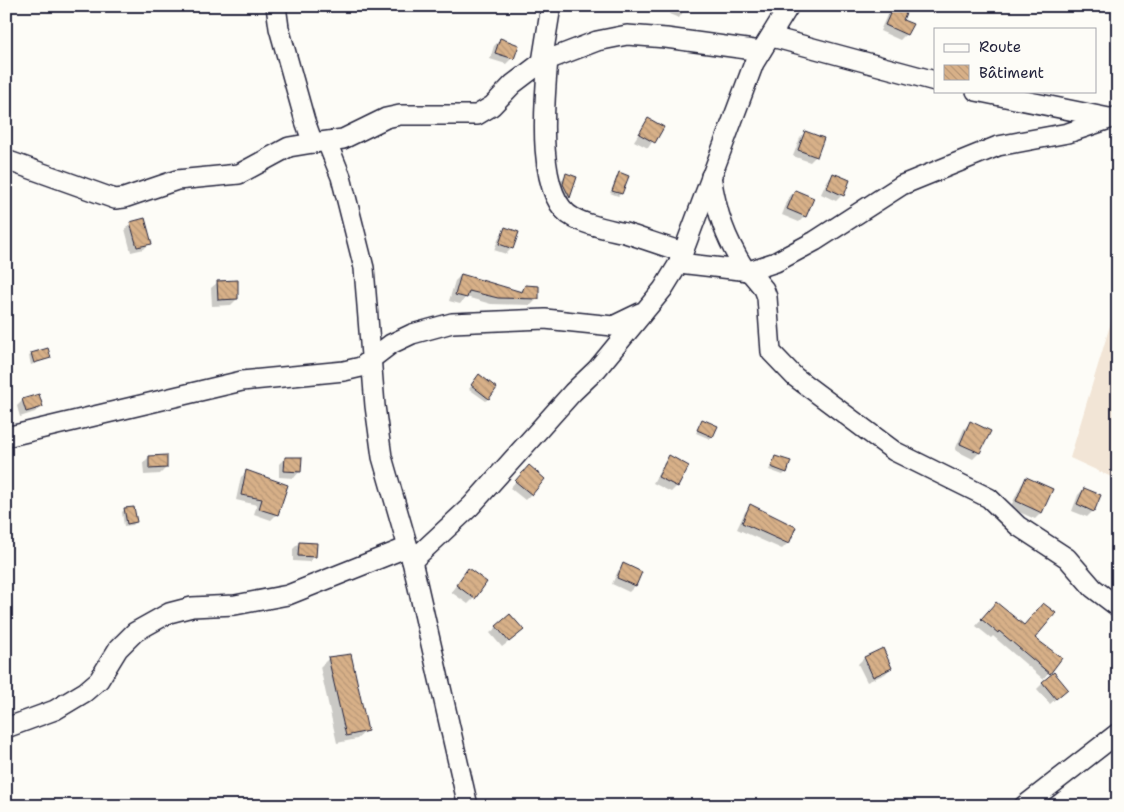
<svg xmlns="http://www.w3.org/2000/svg" width="1124" height="812" viewBox="0 0 1124 812" font-family="'Shantell Sans',sans-serif">
<defs>
<pattern id="building-back-hatch" width="6" height="6" patternUnits="userSpaceOnUse" patternTransform="scale(1.25)"><rect width="6" height="6" fill="#d7b088"/><path d="M-1 5l2 2M0 0l6 6M5-1l2 2" fill="none" stroke="#b89776"/></pattern>
</defs>
<rect width="100%" height="100%" fill="#fdfcf7"/>
<filter id="ink" filterUnits="userSpaceOnUse"><feTurbulence type="fractalNoise" baseFrequency=".02" numOctaves="2"/><feDisplacementMap in="SourceGraphic" scale="10" xChannelSelector="R" yChannelSelector="G"/><feConvolveMatrix kernelMatrix="1 2 1 2 8 2 1 2 1" color-interpolation-filters="sRGB"/></filter>
<g filter="url(#ink)">
<path fill="#f2e5d6" d="M1118,299V480L1070,458Z"/>
<g fill="#0003">
<path d="M432,6H444L441,9Z"/>
<path d="M672,6H687L679,18L669,14Z"/>
<path d="M893,9L902,20L906,34L900,40L880,31L887,15Z"/>
<path d="M500,40L512,58L506,64L490,59L494,46Z"/>
<path d="M648,119L662,127L648,148L634,141Z"/>
<path d="M806,132L816,156L810,162L793,156L800,138Z"/>
<path d="M619,173L621,194L618,196L610,193Z"/>
<path d="M567,175L576,178L569,198L563,203L557,190L561,181Z"/>
<path d="M833,175L842,195L836,201L821,194L827,181Z"/>
<path d="M796,191L805,216L799,222L782,215L789,197Z"/>
<path d="M131,223L150,243L144,249L131,252L125,229Z"/>
<path d="M506,229L512,248L506,254L494,250L500,235Z"/>
<path d="M461,275L519,293L525,287L537,299L531,305L491,304L466,297L460,304L449,301L455,281Z"/>
<path d="M218,282L237,299L231,305L212,306L211,288Z"/>
<path d="M32,354L49,358L31,365L29,356Z"/>
<path d="M476,379L488,398L486,401L469,389Z"/>
<path d="M23,400L41,406L35,412L20,417L17,406Z"/>
<path d="M703,420L712,436L710,439L696,433Z"/>
<path d="M970,423L979,453L973,459L955,450L964,429Z"/>
<path d="M149,457L166,468L160,474L144,475L143,463Z"/>
<path d="M670,457L677,486L671,492L653,483L664,463Z"/>
<path d="M775,457L786,472L783,475L769,470Z"/>
<path d="M285,458L300,471L294,478L279,477V464Z"/>
<path d="M247,472L287,486L276,515L271,520L254,514L257,505L236,500L241,477Z"/>
<path d="M523,473L531,494L525,500L510,488Z"/>
<path d="M1027,479L1051,490L1041,513L1035,519L1010,508L1021,485Z"/>
<path d="M1084,489L1093,511L1087,517L1072,511L1078,495Z"/>
<path d="M751,506L788,543L782,549L737,529L745,512Z"/>
<path d="M124,510L136,522L133,525L124,526L122,512Z"/>
<path d="M299,543L315,556L309,562L293,561V549Z"/>
<path d="M624,565L641,573L635,586L629,592L612,584L618,571Z"/>
<path d="M463,576L474,598L468,604L451,592Z"/>
<path d="M990,609L1060,659L1043,679L993,636L991,638L976,626Z"/>
<path d="M510,616L516,636L502,647L490,633Z"/>
<path d="M882,650L891,668L885,674L867,682L858,664L864,658Z"/>
<path d="M329,658L366,731L357,739L337,743L320,667Z"/>
<path d="M1043,683L1060,695L1050,704L1037,689Z"/>
</g>
<g fill="url(#building-back-hatch)" stroke="#22223b">
<path d="M893,7L906,13L903,20L913,24L907,35L885,25Z"/>
<path d="M500,38L519,45L514,59L495,53Z"/>
<path d="M648,118L664,127L655,143L639,134Z"/>
<path d="M805,131L824,138L817,157L798,150Z"/>
<path d="M619,172L629,176L622,194L612,191Z"/>
<path d="M566,173L577,177L570,198L563,184Z"/>
<path d="M833,173L850,180L844,196L827,188Z"/>
<path d="M795,190L814,198L806,217L787,209Z"/>
<path d="M145,218L152,244L137,247L130,222Z"/>
<path d="M505,227L519,232L513,249L499,244Z"/>
<path d="M461,274L522,292L525,285L539,286V299L498,298L469,291L467,298L455,295Z"/>
<path d="M238,280V299L218,300L217,281Z"/>
<path d="M48,348L51,358L34,363L31,353Z"/>
<path d="M479,374L497,388L489,399L471,385Z"/>
<path d="M39,394L43,407L26,412L22,399Z"/>
<path d="M702,419L718,426L713,437L697,430Z"/>
<path d="M970,421L991,431L980,453L960,444Z"/>
<path d="M167,455V468L149,469V456Z"/>
<path d="M669,455L689,466L678,487L658,477Z"/>
<path d="M775,456L791,461L787,473L771,467Z"/>
<path d="M285,457H302L301,472L284,471Z"/>
<path d="M529,465L545,479L532,495L515,481Z"/>
<path d="M246,470L288,485L278,515L259,509L262,499L241,495Z"/>
<path d="M1026,477L1053,489L1042,513L1016,501Z"/>
<path d="M1084,488L1101,495L1094,512L1077,504Z"/>
<path d="M750,504L796,527L789,544L742,523Z"/>
<path d="M134,507L137,522L127,524L124,508Z"/>
<path d="M299,542L317,543L316,557L298,556Z"/>
<path d="M623,563L642,572L636,586L617,578Z"/>
<path d="M468,568L487,582L475,599L456,585Z"/>
<path d="M996,602L1024,625L1043,603L1056,613L1035,638L1062,658L1050,674L999,631L998,633L981,619Z"/>
<path d="M510,614L524,630L509,642L496,626Z"/>
<path d="M883,648L892,668L873,677L864,657Z"/>
<path d="M351,654L368,731L346,736L328,657Z"/>
<path d="M1054,672L1068,689L1056,699L1042,682Z"/>
</g>
<g fill="none" stroke-linecap="round" stroke-linejoin="round">
<defs>
<g id="minor">
<path d="M276,6L279,28L305,121L313,143L343,139L386,118L400,115H477L492,106L513,84L542,62L597,41L627,35L666,38L761,51"/>
<path d="M789,6L754,63L679,263L749,271L776,262L815,241L902,185L998,146L1068,133L1118,116"/>
<path d="M772,37L935,81"/>
<path d="M548,59C545,96 534,198 574,218C589,226 608,229 625,233C644,239 663,246 683,252"/>
<path d="M542,62L551,6"/>
<path d="M976,91L1109,118"/>
<path d="M327,142L341,177L364,268L375,406L382,457L412,561L471,506L573,392L597,369L663,289L679,263"/>
<path d="M6,160L115,199L124,198L177,180L239,174L289,147L313,143"/>
<path d="M711,176C717,214 725,238 746,271"/>
<path d="M749,271L764,289L767,297L771,352L795,377L894,451L989,498L1018,526L1067,558L1093,588L1118,607"/>
<path d="M6,437L242,381L344,371L361,367L391,344L412,334L452,323L545,319L613,326L640,313"/>
<path d="M412,561L468,806"/>
<path d="M6,728L55,710L85,692L99,680L118,649L135,632L169,613L192,607L235,605L288,595L408,547"/>
<path d="M1024,806L1118,733"/>
</g>
</defs>
<use href="#minor" stroke="#22223b" stroke-width="22"/>
<use href="#minor" stroke="#fdfcf7" stroke-width="19"/>
</g>
</g>
<rect width="1124" height="812" fill="none" stroke="#fdfcf7" stroke-width="25"/>
<rect x="12" y="12" width="1099" height="787" fill="none" stroke="#22223b" stroke-width="2" filter="url(#ink)"/>
<rect x="934" y="28" width="162" height="65" fill="#fdfcf7" stroke="#a5a5ac"/>
<rect x="944" y="44" width="25" height="8" fill="#fdfcf7" stroke="#a5a5ac"/>
<text x="979" y="52" font-size="15" fill="#22223b">Route</text>
<rect x="944" y="65" width="25" height="15" fill="url(#building-back-hatch)" stroke="#a5a5ac"/>
<text x="979" y="78" font-size="15" fill="#22223b">Bâtiment</text>
</svg>
